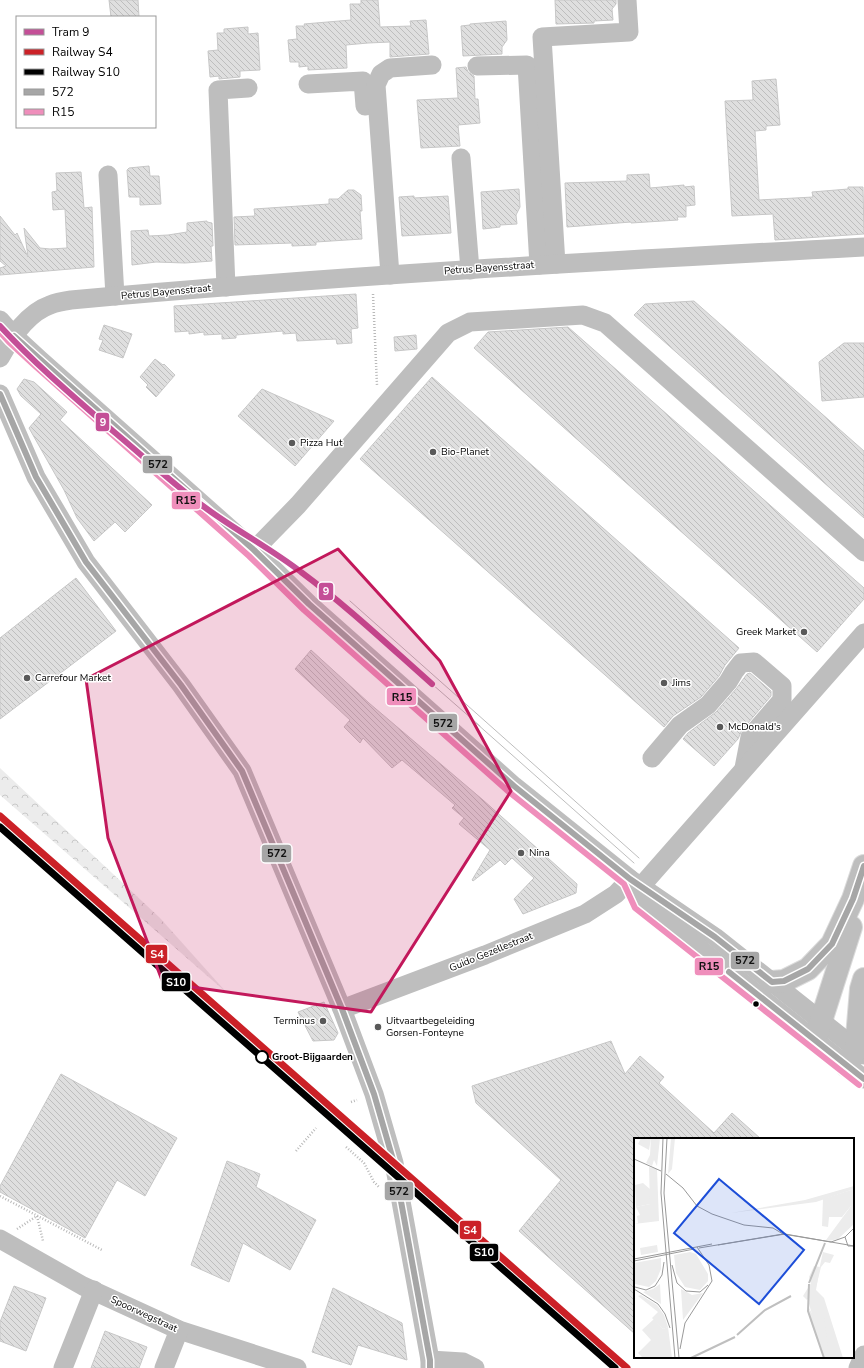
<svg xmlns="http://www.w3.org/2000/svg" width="864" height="1368" viewBox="0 0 864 1368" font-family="'Nunito Sans',sans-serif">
<defs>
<pattern id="forest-crowns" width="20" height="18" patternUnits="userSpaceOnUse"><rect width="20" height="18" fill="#ececec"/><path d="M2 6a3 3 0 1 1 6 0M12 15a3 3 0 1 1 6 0" fill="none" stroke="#c9c9c9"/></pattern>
<pattern id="building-back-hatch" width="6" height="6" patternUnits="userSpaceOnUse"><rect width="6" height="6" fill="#dfdfdf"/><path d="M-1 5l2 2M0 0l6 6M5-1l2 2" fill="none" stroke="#bebebe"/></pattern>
</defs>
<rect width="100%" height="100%" fill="#fff"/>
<path fill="url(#forest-crowns)" d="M0,768L160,918L227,993L0,795Z"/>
<g fill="url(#building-back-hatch)" stroke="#c7c7c7">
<path d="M109,0H138L139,17H111Z"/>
<path d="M361,0H378L380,27L411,26L410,21L426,20L429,54L390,57V42L368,43L346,45L347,68L308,70V66L299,67V62H290L288,40L297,39L296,26H305L304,24L351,20L350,4H361Z"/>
<path d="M555,0H616V4L612,9L613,20L594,21V23L556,24Z"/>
<path d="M506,21L507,40L502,47V54L463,56L461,26L470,25V24Z"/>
<path d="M248,27V34L258,33L260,70L240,71V77L219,79V76L210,77L208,51L218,50L217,33H224V29Z"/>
<path d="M466,67L468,72L474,76L475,99H478L480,123L458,125L460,146L421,148L417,100L458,98L456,68Z"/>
<path d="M776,79L780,125L766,126V130L755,131L759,200L813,197L812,192L848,189V187H863L864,234L775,240L773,214L732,216L725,101L753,100L752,81Z"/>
<path d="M149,166L150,176H159L161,204L140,205V197H129L127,170L129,168Z"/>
<path d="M81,172L84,208L92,207L94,267L0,275V268L6,266L0,261V216L15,235L17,233L28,257L24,228L40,248L50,249L67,248L65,209L53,210L52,192L57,191L56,173Z"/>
<path d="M649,174L650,188L684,185V187L694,186L695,205L686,206V217H677L678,220L631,223V222L567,227L565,183L627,181V175Z"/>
<path d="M519,189L520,207L516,215L517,224L500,225V227L483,229L481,192Z"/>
<path d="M348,190H354L361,195L362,211H360L362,239L316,242V245L292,246V243L235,245L234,217L255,216L254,209L329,204V199H338Z"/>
<path d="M414,196V198L448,196L451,233L402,236L399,197Z"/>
<path d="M207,221V222L212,223L213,246H211L212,261L185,263L156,262L132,265L131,231L148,230L149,236L168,235L187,232V223Z"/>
<path d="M356,294L358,328L351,329L352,343L337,344L336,339L297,341L296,333L283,334V331L236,335V338L222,339V334L204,335V332L189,334V331L175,332L174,306Z"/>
<path d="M694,301L864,451V518L634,315L645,304Z"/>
<path d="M104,325L132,334L123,358L99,350L103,340L99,339Z"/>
<path d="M568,327L864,588V599L817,652L474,348L488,332Z"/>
<path d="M416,335L417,349L395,351L394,337Z"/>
<path d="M844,343H864V397L822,401L819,362Z"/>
<path d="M155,359L163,365L164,364L175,375L156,397L146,387L148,385L140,377Z"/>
<path d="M432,377L739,648L725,665L719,676L701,697L673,716L664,727L360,459Z"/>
<path d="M24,379L34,382L67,412L60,420L152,505L125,532L115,522L94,541L77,518L64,490L29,428L41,414L21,396L17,389Z"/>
<path d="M262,389L334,421L295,466L238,416Z"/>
<path d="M76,578L116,631L0,719V638Z"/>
<path d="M311,650L369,703L483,800L577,884L576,893L523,914L514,899L534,878L512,858L505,865L500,860L473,881L472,880L490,850L459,824L464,818L452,808L455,805L402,760L392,768L363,738L360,743L344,727L350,720L295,669Z"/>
<path d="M750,673L771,691V696L742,730L738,739L714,766L683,739L688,733L716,712L736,689L747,674Z"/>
<path d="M324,1002L338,1033L334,1040L313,1041L298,1012Z"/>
<path d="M611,1041L625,1074L640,1056L664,1077L659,1083L714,1133L732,1113L761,1139H635V1334L519,1231L561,1180L476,1103L472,1086Z"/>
<path d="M61,1074L177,1138L145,1196L117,1180L85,1238L0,1192V1186Z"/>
<path d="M227,1161L260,1174L256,1187L316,1220L290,1270L243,1243L229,1282L191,1265Z"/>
<path d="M14,1286L46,1298L26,1351L0,1341V1322Z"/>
<path d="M333,1288L402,1323L407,1360L358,1345L351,1365L312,1352Z"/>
<path d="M105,1331L147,1347L139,1368H91Z"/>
</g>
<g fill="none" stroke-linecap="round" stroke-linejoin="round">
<defs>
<g id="highway">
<path d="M772,982L784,981L808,969L832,944L853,899L864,866"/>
<path d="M815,1040L851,927"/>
<path d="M847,1066L856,1049L861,989L864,979"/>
</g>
</defs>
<use href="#highway" stroke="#dbdbdb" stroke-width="24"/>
<g stroke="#b9b9b9" stroke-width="2.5" stroke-dasharray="1 2" stroke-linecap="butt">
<path d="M373,294L377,385"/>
<path d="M351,1102L357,1100"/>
<path d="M346,1147L364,1163L374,1182L379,1187"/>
<path d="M296,1151L316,1128"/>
<path d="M0,1196L102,1250"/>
<path d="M17,1229L37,1216L43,1241"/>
</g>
<g stroke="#bebebe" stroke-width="19">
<path d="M477,66L527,65L539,265"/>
<path d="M308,84L363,81L365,106"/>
<path d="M461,158L470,270"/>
<path d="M108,175L115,296"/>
<path d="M556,264L542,37L629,32L627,0"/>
<path d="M390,275L376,85L381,74L390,68L432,65"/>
<path d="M226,287L218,90L248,88"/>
<path d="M0,320L14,336L39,359L254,550L309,604L514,786L630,879L715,937L864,1055"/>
<path d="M0,358C11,338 27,313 50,305C57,302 64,301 71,300C335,276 600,261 864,247"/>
<path d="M0,394L36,477L86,562L181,685L242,771L342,1009L374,1094L394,1163L430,1360V1368"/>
<path d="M254,550L298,505L448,333L470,322L583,315L605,323L864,552"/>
<path d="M652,758L680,725L708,705L728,682L734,672L741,663L754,662L782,686V700L750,737L744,768"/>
<path d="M631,882L641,902L864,1079"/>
<path d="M636,892L864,633"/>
<path d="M342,1009L485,955L585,914L616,894L630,879"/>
<path d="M0,1239L83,1286L179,1330L297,1368"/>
<path d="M430,1360L463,1362L475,1368"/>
<path d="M63,1368L94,1290"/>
<path d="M164,1368L179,1330"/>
<path d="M858,1368L864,1355"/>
</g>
<use href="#highway" stroke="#bebebe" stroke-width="22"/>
<g stroke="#bebebe" stroke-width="1">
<path d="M350,601L639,858"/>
<path d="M432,684L480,726"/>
<path d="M476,723L634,863"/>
</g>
<defs>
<g id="bus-1">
<path d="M14,336L254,550L309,604L514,786L630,879L715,937L772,982L784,981L808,969L832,944L853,899L864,866"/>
<path d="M0,394L36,477L86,562L181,685L242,771L342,1009L374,1094L394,1163L430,1360V1368"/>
<path d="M729,972L864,1079"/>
</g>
<path id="bus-2" d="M0,332L9,342L34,365L249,556L304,610L509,792L624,884L635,908L859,1085"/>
</defs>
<use href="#bus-1" stroke="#fff" stroke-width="9"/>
<use href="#bus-2" stroke="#fff" stroke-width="9"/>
<use href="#bus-1" stroke="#a6a6a6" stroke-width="6"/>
<use href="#bus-2" stroke="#ef8ebb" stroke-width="6"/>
<defs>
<path id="rail-1" d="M0,816L627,1368"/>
<path id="rail-2" d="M0,827L615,1368"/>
</defs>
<use href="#rail-1" stroke="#fff" stroke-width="10"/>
<use href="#rail-2" stroke="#fff" stroke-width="10"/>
<use href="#rail-1" stroke="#cb2127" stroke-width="7"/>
<use href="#rail-2" stroke="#000" stroke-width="7"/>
<defs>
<path id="tram-1" d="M0,326C35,364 74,397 113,431C143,456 172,483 203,506C235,530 270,548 301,572C347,606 389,646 432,684"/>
</defs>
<use href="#tram-1" stroke="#fff" stroke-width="9"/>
<use href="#tram-1" stroke="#c44f97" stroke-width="6"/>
</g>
<path fill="#c2185b" fill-opacity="0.2" stroke="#c2185b" stroke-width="3" stroke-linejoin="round" d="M338,549L440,661L511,791L371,1012L163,983L108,838L86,679Z"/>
<g fill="#595959" stroke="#fff" stroke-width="1.5">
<circle cx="292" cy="443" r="4"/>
<circle cx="433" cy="452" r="4"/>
<circle cx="804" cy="632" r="4"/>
<circle cx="27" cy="678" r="4"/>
<circle cx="664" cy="683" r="4"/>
<circle cx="720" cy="727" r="4"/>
<circle cx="521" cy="853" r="4"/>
<circle cx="323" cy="1021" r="4"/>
<circle cx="378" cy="1027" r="4"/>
</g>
<circle fill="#000" stroke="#fff" stroke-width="1.5" cx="756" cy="1004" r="3.5"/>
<circle fill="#fff" stroke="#000" stroke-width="2" cx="262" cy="1057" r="6"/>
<g text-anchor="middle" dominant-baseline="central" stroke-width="3" stroke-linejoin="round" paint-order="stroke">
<g font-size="10" fill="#000" stroke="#fff">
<text transform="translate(489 268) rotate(-4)">Petrus Bayensstraat</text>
<text transform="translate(166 292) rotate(-5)">Petrus Bayensstraat</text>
<text transform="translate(491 952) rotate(-22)">Guido Gezellestraat</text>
<text transform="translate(144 1314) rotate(25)">Spoorwegstraat</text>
</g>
<g font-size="10" fill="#000" stroke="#fff" text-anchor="start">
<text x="300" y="443">Pizza Hut</text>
<text x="441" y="452">Bio-Planet</text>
<text x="796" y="632" text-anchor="end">Greek Market</text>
<text x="35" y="678">Carrefour Market</text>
<text x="672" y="683">Jims</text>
<text x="728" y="727">McDonald's</text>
<text x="529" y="853">Nina</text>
<text x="315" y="1021" text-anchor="end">Terminus</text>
<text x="386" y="1021">Uitvaartbegeleiding<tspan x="386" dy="12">Gorsen-Fonteyne</tspan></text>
</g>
<g font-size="10" font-weight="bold" fill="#000" stroke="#fff" text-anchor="start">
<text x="272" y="1057">Groot-Bijgaarden</text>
</g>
</g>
<g transform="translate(634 1138)">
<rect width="220" height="220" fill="#fff"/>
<path d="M7,0H17L15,12L4,6ZM9,45L17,52L16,66L2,69L1,47ZM220,51V61H217V68L208,79H195L194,89L188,88L189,61ZM23,107L24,114L7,117L6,110ZM180,128L186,129L182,152L190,160L209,220H190L174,162L177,145L175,139ZM7,157L23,167L30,177L34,189L29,191L18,180L24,174L4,158Z" fill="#ececec"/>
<path d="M17,0H26L23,28L20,22L18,28L12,25L16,17ZM37,0H41L38,31L34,36ZM15,29L23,31L25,83L0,86L4,85L3,78L6,77L2,69L16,66ZM220,48V51L182,64L97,75L171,62ZM217,61H220V86L204,101L194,103L192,102L217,68ZM56,114L62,116L74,136V143L66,152L51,149L42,135L40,117ZM189,114L200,117L196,125L191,124L187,129L181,153L173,162L169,158L185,132ZM27,120V131L22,143L15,149L1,146L0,125ZM26,146L27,166L9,154L19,151ZM47,151L58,157L69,155L49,182ZM175,170L180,179L184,177L190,179L194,209L185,207L176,182ZM20,181L29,191L34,189L38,220H9L4,215L17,202L8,192Z" fill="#ececec"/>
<path fill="none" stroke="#bfbfbf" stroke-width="2" d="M175,145L191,105M175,146L174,173L190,220M103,197L131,172L157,158M57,220L101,199"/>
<path fill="none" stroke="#999" stroke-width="1" d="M29,0L27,55L41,220M33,0L30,55L45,220M0,21L27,33M32,36L49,50L63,68L78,76L110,87L139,90L149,96M211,99L214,108H220M84,107L151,96L220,108M65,110L149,96L197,104L211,99L220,90M0,121L78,106M0,123L60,111M38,127L43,145L52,153L66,154L74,147M1,149L12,152L21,148L28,137L30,124M0,151L24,166L31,176L36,190M46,211L51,185L78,143L75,127L63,109"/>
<path fill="#1d4ed8" fill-opacity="0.15" stroke="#1d4ed8" stroke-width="2" d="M85,41L170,112L125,166L40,95Z"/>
<rect width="220" height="220" fill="none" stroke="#000" stroke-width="2"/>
</g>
<g stroke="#fff" stroke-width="1.5">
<rect x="95" y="412" width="15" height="20" rx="4" fill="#c44f97"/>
<rect x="142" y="455" width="31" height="19" rx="4" fill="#a6a6a6"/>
<rect x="171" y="491" width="30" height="19" rx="4" fill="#ef8ebb"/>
<rect x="318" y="582" width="16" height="19" rx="4" fill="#c44f97"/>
<rect x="386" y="687" width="31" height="19" rx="4" fill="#ef8ebb"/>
<rect x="428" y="713" width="30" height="19" rx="4" fill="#a6a6a6"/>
<rect x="261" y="844" width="31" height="19" rx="4" fill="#a6a6a6"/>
<rect x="145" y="944" width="23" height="20" rx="4" fill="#cb2127"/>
<rect x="730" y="951" width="30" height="19" rx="4" fill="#a6a6a6"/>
<rect x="694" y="957" width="30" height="19" rx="4" fill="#ef8ebb"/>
<rect x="161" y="972" width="30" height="20" rx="4" fill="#000"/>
<rect x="384" y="1181" width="30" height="20" rx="4" fill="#a6a6a6"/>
<rect x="459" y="1220" width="23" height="20" rx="4" fill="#cb2127"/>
<rect x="469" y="1243" width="30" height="19" rx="4" fill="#000"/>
</g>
<g font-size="11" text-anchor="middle" font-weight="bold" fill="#fff">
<text x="103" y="426">9</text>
<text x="326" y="595">9</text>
<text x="157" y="958">S4</text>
<text x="176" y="986">S10</text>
<text x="470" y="1234">S4</text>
<text x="484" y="1256">S10</text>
</g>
<g font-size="11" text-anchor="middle" font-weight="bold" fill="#111">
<text x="158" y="468">572</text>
<text x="186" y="504">R15</text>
<text x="402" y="701">R15</text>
<text x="443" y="727">572</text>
<text x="277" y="857">572</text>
<text x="745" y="964">572</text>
<text x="709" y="970">R15</text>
<text x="399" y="1195">572</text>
</g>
<rect x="16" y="16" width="140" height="112" fill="#ffffff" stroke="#999999"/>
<rect x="24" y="29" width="20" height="6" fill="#c44f97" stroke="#999999"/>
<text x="52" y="36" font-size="12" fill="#000000">Tram 9</text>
<rect x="24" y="49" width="20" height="6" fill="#cb2127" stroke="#999999"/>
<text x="52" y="56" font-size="12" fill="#000000">Railway S4</text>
<rect x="24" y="69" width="20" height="6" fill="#000000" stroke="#999999"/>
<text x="52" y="76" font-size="12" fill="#000000">Railway S10</text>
<rect x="24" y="89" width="20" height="6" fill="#a6a6a6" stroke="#999999"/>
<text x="52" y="96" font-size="12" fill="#000000">572</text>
<rect x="24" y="109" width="20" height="6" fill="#ef8ebb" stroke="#999999"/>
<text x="52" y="116" font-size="12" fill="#000000">R15</text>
</svg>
